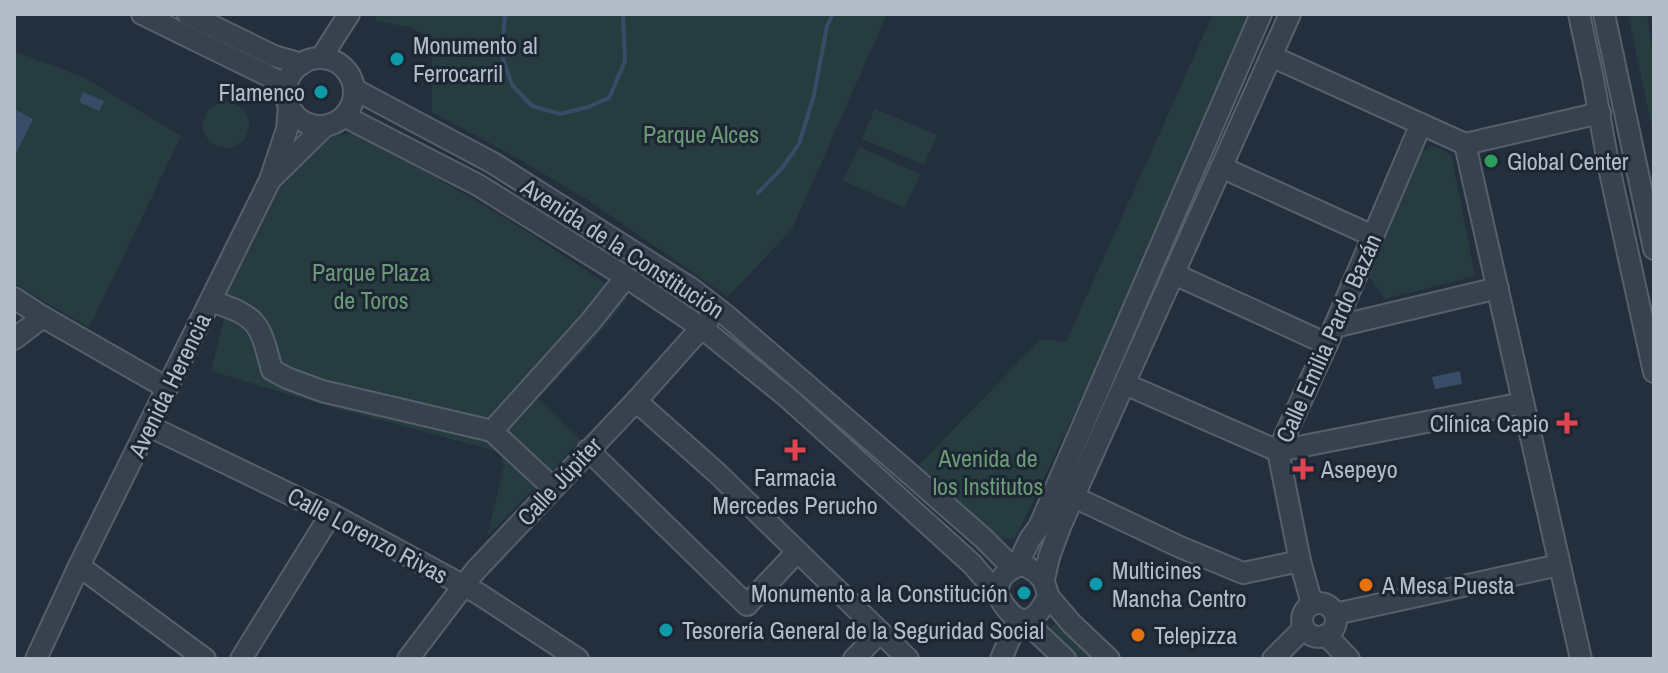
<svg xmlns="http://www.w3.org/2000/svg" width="1668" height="673" viewBox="0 0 1668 673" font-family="'Archivo Narrow',sans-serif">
<rect width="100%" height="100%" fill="#242f3e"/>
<g fill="#263c3f">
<path d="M376,14H887L792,229L728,297L588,200L510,154L432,112V46L423,34L410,27L375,21Z"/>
<path d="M1213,14H1252L1094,372L1015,539L983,538L910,474L1041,339L1066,342Z"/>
<path d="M1628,14H1647L1654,61V137Z"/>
<path d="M14,51L83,77L181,136L89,328L14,283Z"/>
<circle cx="226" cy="125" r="23"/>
<path d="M875,109L937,135L924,165L862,139Z"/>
<path d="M359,133L509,220L628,298L592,342L538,399L581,440L487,537L504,465L500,452L320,404L211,371L224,319L214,310L274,187L333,135Z"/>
<path d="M1431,145L1451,154L1475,276L1385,299L1366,273L1421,153Z"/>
<path d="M859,147L920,174L905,208L843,181Z"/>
<path d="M1060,620L1100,659H1077L1047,630Z"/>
</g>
<g fill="#394c67">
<path d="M83,92L104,101L99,111L79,102Z"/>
<path d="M14,109L33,119L14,157Z"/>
<path d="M1460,371L1462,384L1435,389L1432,377Z"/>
</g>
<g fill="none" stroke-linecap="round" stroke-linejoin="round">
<g stroke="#394c67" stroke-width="4">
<path d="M508,14L505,16L501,53L512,85L532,106L560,114L588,107L609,98L625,61L623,14"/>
<path d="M758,193L782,168L799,144L814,95L827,26L833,14"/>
</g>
<defs>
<g id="minor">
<path d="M142,14L287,85"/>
<path d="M188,14L274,56L302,64"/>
<path d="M1579,14L1593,79L1608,163L1654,372"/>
<path d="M1604,14L1654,249"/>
<path d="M1271,56L1465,144L1600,113"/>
<path d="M321,58L349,14"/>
<circle cx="320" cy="92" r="34"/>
<path d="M354,89L493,163L692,289L728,317L910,474L983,538L1013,568"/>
<path d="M344,116L478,185L626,277L702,328L787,397L836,441L972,564L997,593"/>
<path d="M1465,144L1581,659"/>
<path d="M1221,167L1373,236"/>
<path d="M273,177L325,126"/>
<path d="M1174,274L1327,344"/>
<path d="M14,298L43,317L167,388"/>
<path d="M211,301C259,317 259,322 272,370L287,378L322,391L492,431L553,488"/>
<path d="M1334,327L1498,288"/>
<path d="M14,339L43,317"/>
<path d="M1125,384L1278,451L1523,403"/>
<path d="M636,401L717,473L908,659"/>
<path d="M149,426L331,514L479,594L578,659"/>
<path d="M492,431L591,321L626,277"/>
<path d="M588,450L747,605L797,552"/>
<path d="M1074,497L1180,547L1243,573L1300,561"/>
<path d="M1023,565C1039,572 1045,579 1048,596C1032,633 1012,623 997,593C998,578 1008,568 1023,565Z"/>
<path d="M79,566L205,659"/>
<path d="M1017,566L1030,539L1039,527L1261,14"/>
<path d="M1044,579L1049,557L1060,527L1290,14"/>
<path d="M1048,596L1072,624L1109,659"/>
<circle cx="1319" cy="620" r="17"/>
<path d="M1312,604L1300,561L1278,451L1327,344L1421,124"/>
<path d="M1335,614L1559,565"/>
<path d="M1025,621L1065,659"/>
<path d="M1326,635L1349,659"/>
<path d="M36,659L79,566L270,180L287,129L289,106"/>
<path d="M241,659L331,514"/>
<path d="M408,659L475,571L636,401L710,318"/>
<path d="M854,659L880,632"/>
<path d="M1001,659L1018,619"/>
<path d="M1273,659L1304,628"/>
</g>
</defs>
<use href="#minor" stroke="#565f6c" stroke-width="24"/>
<use href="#minor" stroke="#38414e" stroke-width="20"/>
</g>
<g fill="#0f9aa8" stroke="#1d2633" stroke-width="3">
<circle cx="397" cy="59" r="8"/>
<circle cx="321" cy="92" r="8"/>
<circle cx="1096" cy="584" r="8"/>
<circle cx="1024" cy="593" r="8"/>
<circle cx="666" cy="630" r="8"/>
</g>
<circle fill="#2e9e5b" stroke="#1d2633" stroke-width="3" cx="1491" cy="161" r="8"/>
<g fill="#e0444e" stroke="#1d2633" stroke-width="3">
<path d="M1563 411h8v8h8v8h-8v8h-8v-8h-8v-8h8z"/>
<path d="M791 438h8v8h8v8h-8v8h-8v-8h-8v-8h8z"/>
<path d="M1299 457h8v8h8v8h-8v8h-8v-8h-8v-8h8z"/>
</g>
<g fill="#e8710a" stroke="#1d2633" stroke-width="3">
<circle cx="1366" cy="585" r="8"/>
<circle cx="1138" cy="635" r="8"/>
</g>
<g text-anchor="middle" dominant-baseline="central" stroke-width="6" stroke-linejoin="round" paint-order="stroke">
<g font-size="24" fill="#b4bcc9" stroke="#1d2633" text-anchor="start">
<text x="413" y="45">Monumento al<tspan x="413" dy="28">Ferrocarril</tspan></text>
<text x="305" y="92" text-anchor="end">Flamenco</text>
<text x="1507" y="161">Global Center</text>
<text x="1549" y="423" text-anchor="end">Clínica Capio</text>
<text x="1321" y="469">Asepeyo</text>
<text x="795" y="477" text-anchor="middle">Farmacia<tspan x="795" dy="28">Mercedes Perucho</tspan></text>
<text x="1112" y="570">Multicines<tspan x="1112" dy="28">Mancha Centro</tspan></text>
<text x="1382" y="585">A Mesa Puesta</text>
<text x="1008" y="593" text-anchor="end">Monumento a la Constitución</text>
<text x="682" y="630">Tesorería General de la Seguridad Social</text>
<text x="1154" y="635">Telepizza</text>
</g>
<g font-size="24" fill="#6b9a76" stroke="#1d2633">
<text x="701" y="134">Parque Alces</text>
<text x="371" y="272">Parque Plaza<tspan x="371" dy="28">de Toros</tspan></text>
<text x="988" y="458">Avenida de<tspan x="988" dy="28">los Institutos</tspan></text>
</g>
<g font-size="24" fill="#b4bcc9" stroke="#1d2633">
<text transform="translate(623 248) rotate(33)">Avenida de la Constitución</text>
<text transform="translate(1328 338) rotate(-66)">Calle Emilia Pardo Bazán</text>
<text transform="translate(169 385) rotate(-64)">Avenida Herencia</text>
<text transform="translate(559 481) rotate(-47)">Calle Júpiter</text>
<text transform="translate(368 535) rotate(28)">Calle Lorenzo Rivas</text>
</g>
</g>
<rect width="1668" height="673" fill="none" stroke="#b4bcc9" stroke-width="32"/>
</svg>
